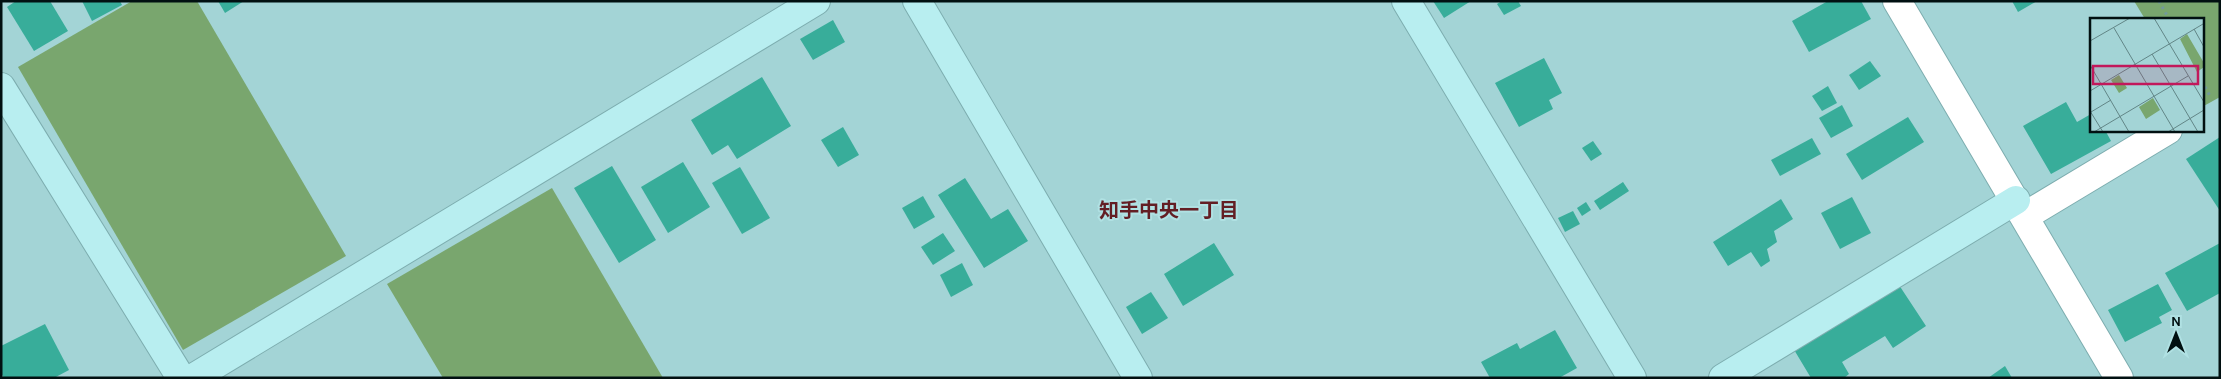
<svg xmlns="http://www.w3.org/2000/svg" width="2221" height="379" viewBox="0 0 2221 379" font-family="Karla,'Noto Sans JP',sans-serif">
<rect width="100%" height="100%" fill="#a3d4d6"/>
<g fill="#79a66e">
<path d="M132,1H197L346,256L183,350L18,67Z"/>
<path d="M2134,1H2220V97L2202,107V19H2145Z"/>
<path d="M552,188L663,378H443L387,284Z"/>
</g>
<g fill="#38ad9a">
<path d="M16,1H50L68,31L34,51L7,7Z"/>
<path d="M82,1H120L122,5L92,21Z"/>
<path d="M218,1H244L225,13Z"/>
<path d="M1433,1H1471L1444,18Z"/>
<path d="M1502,1H1518L1521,6L1504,15L1497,4Z"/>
<path d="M1828,1H1861L1871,19L1809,52L1792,21Z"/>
<path d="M2012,1H2037L2018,12Z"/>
<path d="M833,20L845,42L813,60L800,39Z"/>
<path d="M1544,58L1562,93L1549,100L1553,109L1519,127L1495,83Z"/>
<path d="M1870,61L1881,76L1859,90L1849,75Z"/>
<path d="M762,77L791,126L737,159L728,145L712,155L691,120Z"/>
<path d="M1828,86L1837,103L1822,111L1812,96Z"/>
<path d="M2066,102L2077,122L2091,114V130H2105L2111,141L2051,174L2023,126Z"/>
<path d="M1842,105L1853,126L1831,138L1819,118Z"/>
<path d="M1908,117L1924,142L1862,180L1846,154Z"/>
<path d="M843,127L859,155L838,167L821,140Z"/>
<path d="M2220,137V211L2186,159Z"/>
<path d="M1812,138L1821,154L1780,176L1771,160Z"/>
<path d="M1593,141L1602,154L1591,161L1582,148Z"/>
<path d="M683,162L710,207L668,233L641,187Z"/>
<path d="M612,166L656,240L619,263L574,188Z"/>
<path d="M740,167L770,218L742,234L712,183Z"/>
<path d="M965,178L991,219L1008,209L1028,241L984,268L938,195Z"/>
<path d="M1623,182L1629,191L1600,210L1594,201Z"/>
<path d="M923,196L935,217L914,229L902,208Z"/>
<path d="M1852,197L1871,233L1840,249L1821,213Z"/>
<path d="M1781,199L1793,219L1774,231L1777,242L1767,249L1770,261L1761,267L1751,252L1728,266L1713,242Z"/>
<path d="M1586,202L1591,210L1582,216L1577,208Z"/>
<path d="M1573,211L1580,224L1565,232L1558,218Z"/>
<path d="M943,233L955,251L933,265L921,247Z"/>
<path d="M1214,243L1234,275L1183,306L1164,274Z"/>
<path d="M2220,243V293L2187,311L2165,273Z"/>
<path d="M962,263L973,285L951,297L940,275Z"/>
<path d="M2158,284L2172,310L2159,317L2162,323L2125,342L2108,310Z"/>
<path d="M1899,285L1926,326L1893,348L1885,336L1842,362L1849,374L1844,378H1811L1793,348Z"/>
<path d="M1151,292L1168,318L1142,334L1126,307Z"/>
<path d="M45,324L69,370L54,378H4L1,373V346Z"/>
<path d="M1555,330L1577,368L1559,378H1490L1481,362L1517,343L1520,349Z"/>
<path d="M2005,366L2012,378H1988Z"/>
</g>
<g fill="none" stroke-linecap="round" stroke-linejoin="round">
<defs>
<g id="street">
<path d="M1897,1L2119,378"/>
<path d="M2025,216L2168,130"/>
</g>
<g id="secondary">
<path d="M917,1L1138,378"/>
<path d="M1406,1L1632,378"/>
<path d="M1,87L181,378"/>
<path d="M193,378L816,1"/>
<path d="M1723,378L2016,200"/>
</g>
</defs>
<use href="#street" stroke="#7dadaf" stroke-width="30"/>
<use href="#secondary" stroke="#7dadaf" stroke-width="30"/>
<g stroke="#72999b" stroke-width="3" stroke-dasharray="2.5 4" stroke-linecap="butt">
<path d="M2159,1L2169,19"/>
<path d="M2202,81L2210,96"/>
</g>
<use href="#street" stroke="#fff" stroke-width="28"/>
<use href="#secondary" stroke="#b8eef0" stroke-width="28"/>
</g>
<g text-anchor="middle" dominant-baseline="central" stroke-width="4" stroke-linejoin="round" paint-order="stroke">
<g font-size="20" font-weight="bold" fill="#631e24" stroke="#b0e1e3">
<text x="1169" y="210">知手中央一丁目</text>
</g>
</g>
<g transform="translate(2090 18)">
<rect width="114" height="114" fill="#a3d4d6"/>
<path d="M97,16L114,45V49L107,54L90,21ZM29,57L37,70L29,75L21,62ZM63,80L70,92L56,101L49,89Z" fill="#79a66e"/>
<path fill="none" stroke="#628687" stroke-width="1" d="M64,0L114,84M24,10L85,114M104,11L114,29M0,23L40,0M62,36L108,114M0,47L39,114M0,73L113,6M0,93L13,114M1,94L21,82M4,114L98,58M78,114L114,92"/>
<path fill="#c2185b" fill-opacity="0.15" stroke="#c2185b" stroke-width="2.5" d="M3,48H108V66H3Z"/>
<rect width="114" height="114" fill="none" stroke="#011011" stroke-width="2.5"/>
</g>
<rect width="2221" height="379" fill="none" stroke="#011011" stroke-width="5"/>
<g transform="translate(2176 334)" stroke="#b0e1e3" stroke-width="4" paint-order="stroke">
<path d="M0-4L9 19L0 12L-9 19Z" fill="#011011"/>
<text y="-8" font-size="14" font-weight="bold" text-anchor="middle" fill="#011011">N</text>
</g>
</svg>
